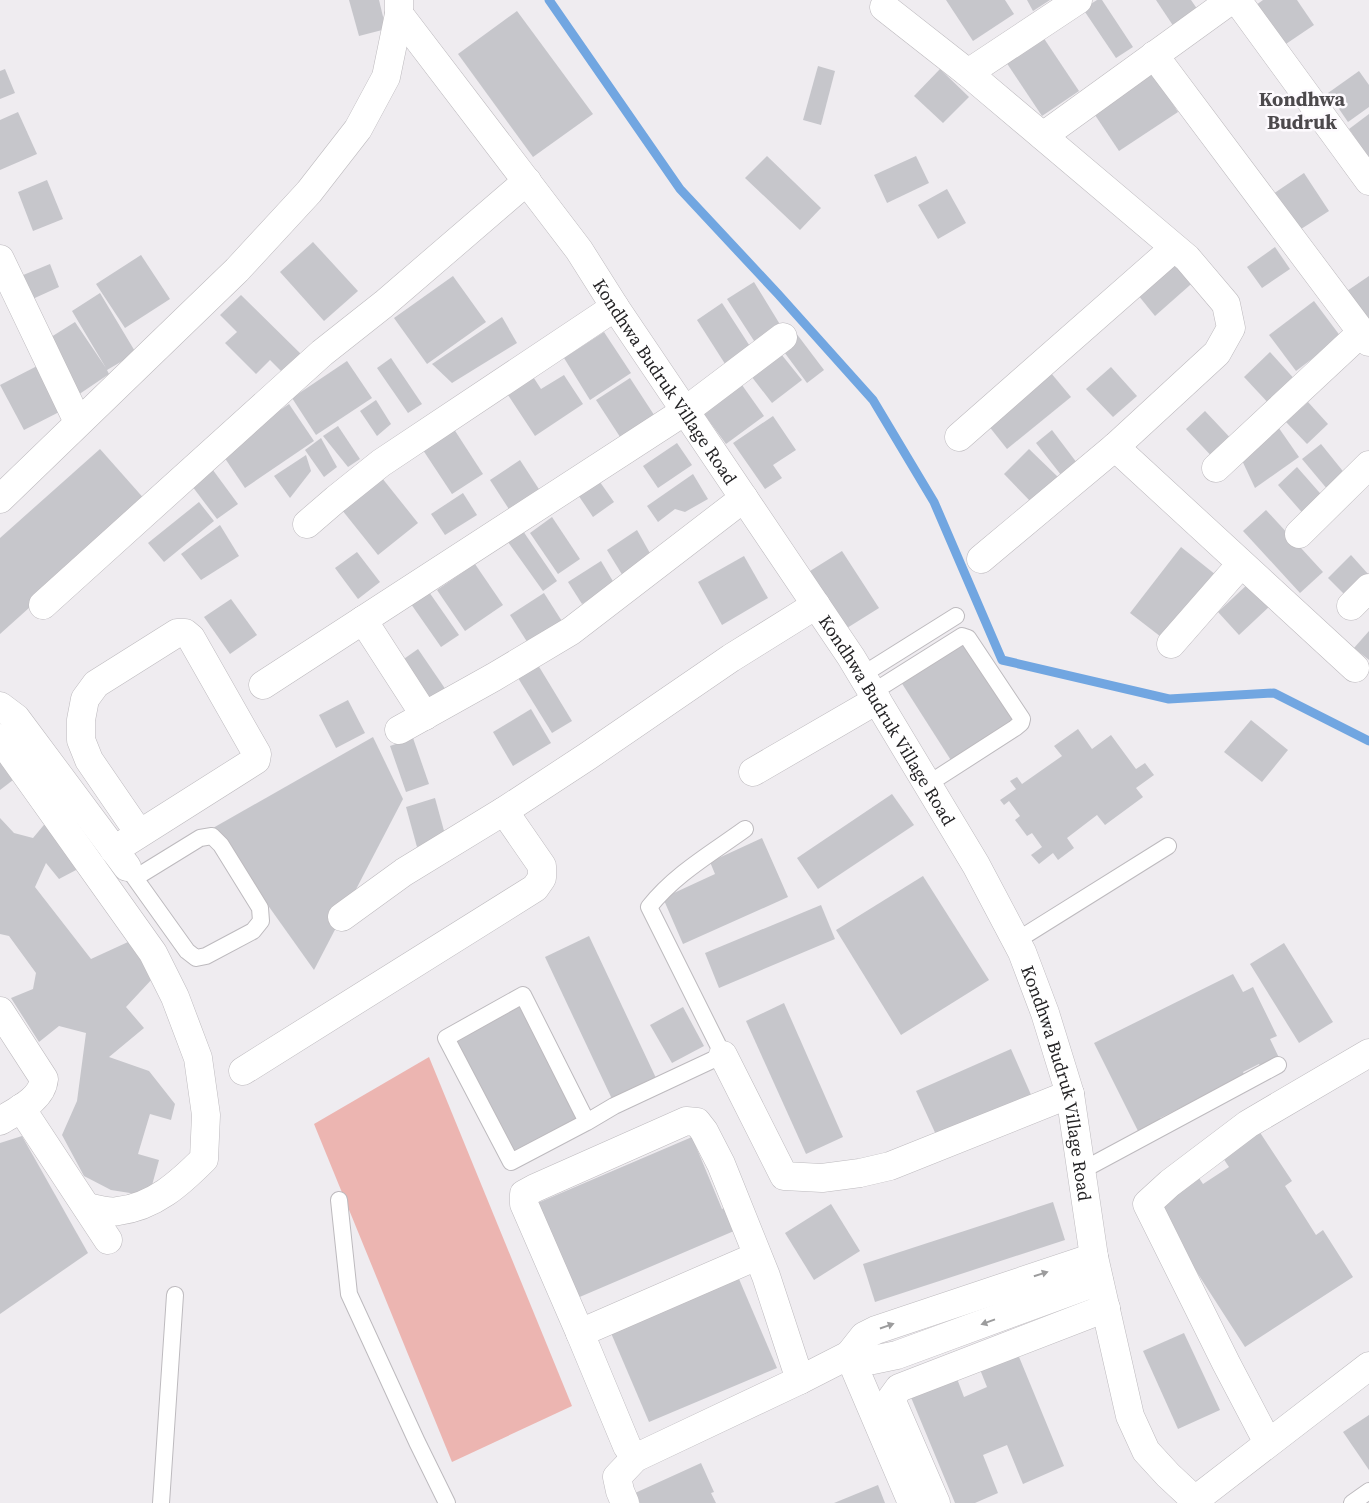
<svg xmlns="http://www.w3.org/2000/svg" width="1369" height="1503" viewBox="0 0 1369 1503" font-family="'Source Serif 4',serif">
<rect width="100%" height="100%" fill="#efecf0"/>
<path fill="#ecb5b1" d="M429,1057L572,1406L452,1462L314,1124Z"/>
<g fill="none" stroke-linecap="round" stroke-linejoin="round">
<path stroke="#71a6e1" stroke-width="9" d="M549,0L680,189L778,294L873,400L934,502L1002,660L1169,699L1274,693L1369,741"/>
</g>
<g fill="#c6c6cb">
<path d="M349,0H379L386,29L359,36Z"/>
<path d="M946,0H1005L1014,14L973,41Z"/>
<path d="M1027,0H1050L1033,11Z"/>
<path d="M1097,0H1102L1133,47L1116,58L1083,9Z"/>
<path d="M1156,0H1191L1200,13L1176,30Z"/>
<path d="M1263,0H1297L1314,25L1280,48L1252,8Z"/>
<path d="M517,11L593,114L533,157L458,54Z"/>
<path d="M1041,34L1079,91L1042,116L1004,59Z"/>
<path d="M818,66L835,71L821,125L803,120Z"/>
<path d="M5,69L15,93L0,99V71Z"/>
<path d="M940,69L969,97L943,123L914,96Z"/>
<path d="M1359,71L1369,85V107L1348,122L1328,93Z"/>
<path d="M1153,73L1178,112L1119,151L1093,112Z"/>
<path d="M18,112L37,154L0,170V120Z"/>
<path d="M1369,114V158L1349,129Z"/>
<path d="M767,156L821,208L800,230L745,178Z"/>
<path d="M916,156L929,183L887,203L874,175Z"/>
<path d="M1304,173L1329,211L1298,231L1273,194Z"/>
<path d="M47,180L63,219L33,231L18,192Z"/>
<path d="M947,189L966,223L938,239L918,205Z"/>
<path d="M313,242L358,291L324,321L280,272Z"/>
<path d="M1275,247L1290,269L1262,288L1247,267Z"/>
<path d="M141,255L170,299L125,328L96,284Z"/>
<path d="M1180,258L1198,278L1155,316L1138,295Z"/>
<path d="M50,264L59,287L26,302L16,278Z"/>
<path d="M453,276L486,322L427,364L394,318Z"/>
<path d="M1369,276V319L1365,322L1344,293Z"/>
<path d="M754,282L784,331L758,347L727,299Z"/>
<path d="M100,293L136,353L107,370L109,374L75,397L40,344L75,322L106,368L72,311Z"/>
<path d="M241,295L305,358L287,377L270,360L256,374L225,343L237,332L220,315Z"/>
<path d="M1314,301L1341,337L1296,371L1269,335Z"/>
<path d="M722,303L753,351L727,367L697,320Z"/>
<path d="M502,317L517,343L452,383L432,364Z"/>
<path d="M604,332L631,373L590,400L564,358Z"/>
<path d="M796,333L824,370L807,383L779,345Z"/>
<path d="M777,349L802,380L772,403L748,372Z"/>
<path d="M1270,352L1298,383L1272,407L1244,377Z"/>
<path d="M391,358L422,404L408,413L377,368Z"/>
<path d="M347,361L372,398L316,435L292,398Z"/>
<path d="M41,364L65,409L24,430L0,385Z"/>
<path d="M1111,367L1137,396L1113,417L1086,389Z"/>
<path d="M530,372L541,389L564,375L583,404L535,436L504,389Z"/>
<path d="M1051,373L1071,397L1007,449L988,425Z"/>
<path d="M630,378L658,421L624,443L596,400Z"/>
<path d="M742,385L764,416L726,444L704,414Z"/>
<path d="M376,400L391,424L377,436L360,411Z"/>
<path d="M1308,402L1328,424L1307,444L1286,422Z"/>
<path d="M289,404L314,441L245,488L220,451Z"/>
<path d="M1205,411L1237,445L1218,463L1186,429Z"/>
<path d="M773,416L796,450L773,465L782,478L765,489L733,443Z"/>
<path d="M1274,421L1299,457L1255,488L1238,452Z"/>
<path d="M450,423L483,474L452,494L419,444Z"/>
<path d="M338,426L360,459L348,467L323,436Z"/>
<path d="M1052,430L1077,463L1061,475L1036,443Z"/>
<path d="M321,438L337,467L324,477L305,450Z"/>
<path d="M677,443L692,465L658,488L643,466Z"/>
<path d="M1321,444L1346,475L1328,490L1302,459Z"/>
<path d="M100,449L147,502L0,634V538Z"/>
<path d="M1029,449L1058,477L1032,503L1004,474Z"/>
<path d="M306,455L311,471L290,498L274,476Z"/>
<path d="M520,460L546,500L516,520L490,480Z"/>
<path d="M207,462L238,504L217,519L186,478Z"/>
<path d="M1297,467L1326,500L1306,517L1278,485Z"/>
<path d="M693,474L708,499L685,512L675,509L658,522L647,506Z"/>
<path d="M595,475L614,502L593,517L574,489Z"/>
<path d="M382,478L418,523L378,555L342,510Z"/>
<path d="M463,493L477,515L445,535L431,514Z"/>
<path d="M199,502L214,521L164,562L148,543Z"/>
<path d="M1266,510L1323,572L1300,593L1243,531Z"/>
<path d="M552,517L580,559L558,574L530,533Z"/>
<path d="M220,525L239,556L201,580L181,554Z"/>
<path d="M637,530L651,555L626,581L607,550Z"/>
<path d="M523,531L557,581L543,591L508,542Z"/>
<path d="M1181,547L1216,575L1165,640L1130,613Z"/>
<path d="M842,551L879,608L839,633L802,576Z"/>
<path d="M357,552L380,582L358,599L335,568Z"/>
<path d="M1351,555L1369,575V577L1348,598L1328,578Z"/>
<path d="M744,556L768,598L722,625L698,582Z"/>
<path d="M601,561L614,583L582,604L568,582Z"/>
<path d="M475,564L503,605L465,631L437,590Z"/>
<path d="M1250,582L1271,605L1239,635L1218,612Z"/>
<path d="M429,592L459,635L441,647L411,604Z"/>
<path d="M544,593L565,626L531,648L510,615Z"/>
<path d="M231,599L257,635L230,654L204,617Z"/>
<path d="M1369,631V660L1354,648Z"/>
<path d="M966,640L1020,723L954,765L901,682Z"/>
<path d="M418,649L446,690L430,702L401,661Z"/>
<path d="M538,665L572,721L552,733L518,678Z"/>
<path d="M348,700L365,733L336,748L319,715Z"/>
<path d="M531,709L551,743L513,766L493,732Z"/>
<path d="M1251,720L1288,750L1262,782L1224,752Z"/>
<path d="M1078,729L1092,749L1111,735L1136,769L1145,763L1154,775L1136,788L1143,797L1105,825L1097,815L1067,838L1074,848L1058,860L1053,853L1039,864L1031,855L1042,847L1032,833L1027,836L1015,820L1020,816L1009,801L1004,805L1000,800L1016,789L1010,781L1017,777L1022,784L1062,756L1054,746Z"/>
<path d="M373,737L403,799L314,970L213,828Z"/>
<path d="M413,738L429,784L406,792L390,746Z"/>
<path d="M0,756L17,777L0,790Z"/>
<path d="M892,794L914,825L818,889L797,858Z"/>
<path d="M435,798L446,838L417,847L406,807Z"/>
<path d="M0,818L14,833L33,838L48,820L78,869L59,879L46,863L35,887L91,959L128,942L153,978L126,1007L144,1028L109,1057L149,1071L175,1104L171,1120L150,1114L138,1154L159,1160L149,1196L111,1190L84,1176L62,1135L77,1101L86,1033L59,1026L39,1042L11,998L33,989L36,973L9,936L0,934Z"/>
<path d="M762,838L788,897L683,944L663,898L715,874L710,862Z"/>
<path d="M923,876L989,980L901,1035L836,930Z"/>
<path d="M821,905L835,939L719,988L705,953Z"/>
<path d="M589,936L656,1078L612,1099L545,957Z"/>
<path d="M1284,943L1333,1022L1299,1043L1250,964Z"/>
<path d="M1233,974L1243,992L1253,987L1277,1036L1270,1039L1283,1066L1263,1071L1259,1064L1243,1072L1245,1076L1160,1118L1164,1126L1141,1137L1094,1043Z"/>
<path d="M521,1002L581,1120L514,1155L453,1037Z"/>
<path d="M784,1003L843,1137L806,1154L746,1021Z"/>
<path d="M683,1007L704,1046L672,1063L650,1025Z"/>
<path d="M1011,1049L1032,1097L938,1139L916,1091Z"/>
<path d="M1259,1131L1292,1181L1285,1186L1316,1235L1323,1230L1353,1277L1245,1347L1151,1201L1195,1172L1203,1184L1229,1167L1221,1155Z"/>
<path d="M22,1136L88,1253L0,1314V1143Z"/>
<path d="M692,1137L722,1209L731,1205L741,1228L575,1299L533,1205Z"/>
<path d="M1053,1202L1065,1240L875,1302L863,1264Z"/>
<path d="M831,1204L860,1251L814,1280L785,1233Z"/>
<path d="M739,1279L777,1368L649,1422L611,1333Z"/>
<path d="M1184,1333L1220,1410L1178,1429L1143,1351Z"/>
<path d="M1017,1352L1064,1466L1023,1484L1007,1445L983,1455L998,1493L975,1503H955L910,1395L956,1376L964,1397L987,1387L979,1367Z"/>
<path d="M1369,1415V1470L1343,1432Z"/>
<path d="M701,1463L714,1492L711,1493L716,1503H640L635,1493Z"/>
<path d="M878,1485L885,1503H834Z"/>
</g>
<g fill="none" stroke-linecap="round" stroke-linejoin="round">
<defs>
<g id="lane">
<path d="M862,675L956,616"/>
<path d="M873,692L962,636L968,638L1022,719L1021,723L1015,728L928,784"/>
<path d="M127,867L187,951L196,958L206,956L253,931L261,921L260,908L221,845L212,836L200,838L135,878"/>
<path d="M1016,941L1168,846"/>
<path d="M587,1122L523,995L446,1038L511,1162L587,1122L614,1106L723,1055L649,907C675,874 712,853 745,829"/>
<path d="M1081,1171L1278,1065"/>
<path d="M339,1200L349,1294L417,1442L447,1503"/>
<path d="M161,1503L175,1295"/>
<path d="M1352,1503L1369,1491"/>
</g>
<g id="street">
<path d="M1237,0L1369,181"/>
<path d="M884,7L968,73"/>
<path id="s1" d="M399,14L579,250L615,307L851,657L976,865L1022,952L1045,1013L1070,1094L1094,1257L1130,1416L1146,1451L1168,1475L1198,1503"/>
<path d="M1154,55L1369,342"/>
<path d="M1043,136L1231,0"/>
<path d="M0,259L78,422"/>
<path d="M959,437L1174,248"/>
<path d="M1115,447L1355,668"/>
<path d="M1216,468L1362,332"/>
<path d="M307,524L336,499L381,463L615,307"/>
<path d="M1299,534L1369,465"/>
<path d="M981,559L1115,447L1217,353L1231,328L1226,304L1187,258L968,73L1078,0"/>
<path d="M43,605L322,353L384,304L527,181"/>
<path d="M1351,606L1369,588"/>
<path d="M363,620L425,716"/>
<path d="M1171,644L1241,564"/>
<path d="M263,685L685,411L783,337"/>
<path d="M0,706L16,718L127,867"/>
<path d="M399,730L494,677L571,631L744,498"/>
<path d="M0,738L153,953L175,997L198,1058L206,1115L204,1159C180,1183 154,1207 118,1211C109,1213 96,1209 87,1207"/>
<path d="M753,772L877,700"/>
<path d="M114,850L256,760L257,754L191,638L185,633H177L96,684L85,699L81,720V740L89,760L139,833"/>
<path d="M342,917L404,872L504,811L588,756L731,658L816,605"/>
<path d="M0,1011L44,1079C42,1100 16,1111 0,1121"/>
<path d="M723,1055L784,1176L822,1178L860,1173L890,1166L1070,1094"/>
<path d="M243,1071L535,888L542,878V866L504,811"/>
<path d="M21,1108L108,1240"/>
<path d="M580,1333L524,1204V1194L535,1188L686,1121L697,1122L704,1131L721,1164L766,1276L800,1380L635,1458L617,1477L620,1491L625,1503"/>
<path d="M849,1355L873,1360L897,1355L1099,1281"/>
<path d="M849,1355L912,1503"/>
<path d="M800,1380L849,1355L864,1336L876,1330L1094,1257"/>
<path d="M1268,1443L1226,1363L1147,1204L1170,1183L1248,1124L1369,1053"/>
<path d="M635,1458L627,1446L580,1333L757,1256"/>
<path d="M1195,1500L1369,1366"/>
<path d="M936,1503L891,1399L899,1388L1106,1308"/>
</g>
<path id="secondary" d="M0,499L237,270L309,192L358,129L386,77L399,14V0"/>
</defs>
<use href="#lane" stroke="#bdbabe" stroke-width="18"/>
<use href="#street" stroke="#bdbabe" stroke-width="29"/>
<use href="#secondary" stroke="#bdbabe" stroke-width="29"/>
<use href="#lane" stroke="#fff" stroke-width="16"/>
<use href="#street" stroke="#fff" stroke-width="28"/>
<use href="#secondary" stroke="#fff" stroke-width="28"/>
</g>
<defs><path id="oneway-solid" d="M-6-.8H1V-3.2L6.5 0L1 3.2V.8H-6Z" transform="scale(1.25)"/></defs>
<g fill="#9c9c9d">
<use href="#oneway-solid" transform="translate(1041 1274) rotate(-18)"/>
<use href="#oneway-solid" transform="translate(988 1322) rotate(160)"/>
<use href="#oneway-solid" transform="translate(887 1326) rotate(-19)"/>
</g>
<g text-anchor="middle" dominant-baseline="central" stroke-width="5" stroke-linejoin="round" paint-order="stroke">
<g font-size="18" fill="#242325" stroke="#fdfafe">
<text stroke="none"><textPath href="#s1" startOffset="454">Kondhwa Budruk Village Road</textPath></text>
<text stroke="none"><textPath href="#s1" startOffset="859">Kondhwa Budruk Village Road</textPath></text>
<text stroke="none"><textPath href="#s1" startOffset="1264">Kondhwa Budruk Village Road</textPath></text>
</g>
<g font-size="20" font-weight="bold" fill="#4c494c" stroke="#fdfafe">
<text x="1302" y="99">Kondhwa<tspan x="1302" dy="23">Budruk</tspan></text>
</g>
</g>
</svg>
